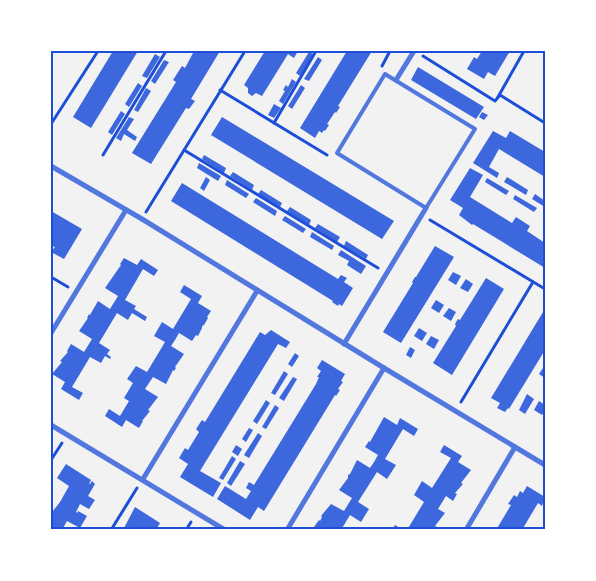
<svg xmlns="http://www.w3.org/2000/svg" width="596" height="581" viewBox="0 0 596 581" font-family="'Alegreya Sans',sans-serif">
<rect width="100%" height="100%" fill="#f2f2f2"/>
<g fill="#3d67dc">
<path d="M113,51H138L91,128L73,117Z"/>
<path d="M190,51H220L191,99L195,101L189,109L186,108L151,164L132,153L176,82L173,80L182,66L185,68L193,53Z"/>
<path d="M265,51H298L294,58L288,54L262,96L256,93L252,96L248,93V88L244,85Z"/>
<path d="M347,51H372L338,106L340,107L336,113L335,112L327,124L329,125L325,131L324,130L322,133L319,131L315,138L300,128Z"/>
<path d="M482,51H510L495,76L488,72L484,79L467,69L474,57L477,59Z"/>
<path d="M309,52L313,54L300,76L296,73Z"/>
<path d="M155,54L160,57L147,78L142,76Z"/>
<path d="M318,57L322,60L309,81L304,79Z"/>
<path d="M164,60L169,62L155,84L151,81Z"/>
<path d="M418,67L484,107L476,119L411,80Z"/>
<path d="M292,79L296,82L283,104L279,101L285,91L283,90L286,85L288,87Z"/>
<path d="M138,83L142,86L129,107L125,104Z"/>
<path d="M301,85L305,88L292,109L288,106Z"/>
<path d="M146,88L151,91L138,112L134,110Z"/>
<path d="M274,104L281,108L274,118L268,115Z"/>
<path d="M121,111L125,114L112,135L108,132Z"/>
<path d="M482,112L488,115L484,120L479,117Z"/>
<path d="M129,117L134,119L127,130L137,137L135,141L124,134L121,141L116,138Z"/>
<path d="M222,117L394,221L382,239L211,135Z"/>
<path d="M493,131L506,138L510,131L545,152V177L499,149L489,167L499,173L497,178L473,163Z"/>
<path d="M204,155L226,168L224,173L202,159Z"/>
<path d="M199,163L221,176L218,181L197,168Z"/>
<path d="M470,168L483,175L470,197L512,223L516,217L530,226L527,231L545,243V268L473,224L472,225L459,215L463,208L450,200Z"/>
<path d="M233,172L254,185L252,190L230,176Z"/>
<path d="M206,177L210,180L204,191L200,188Z"/>
<path d="M507,177L528,190L526,195L504,182Z"/>
<path d="M487,178L509,191L506,195L485,182Z"/>
<path d="M227,180L249,194L246,198L225,185Z"/>
<path d="M182,183L338,279L341,275L347,278L344,282L353,288L342,306L339,304L338,306L332,302L333,301L171,201Z"/>
<path d="M261,190L282,203L280,207L258,194Z"/>
<path d="M535,194L545,201V207L532,199Z"/>
<path d="M515,195L537,208L534,212L513,199Z"/>
<path d="M256,198L277,211L275,216L253,202Z"/>
<path d="M290,207L311,220L309,225L287,211Z"/>
<path d="M51,211L82,229L64,259L51,252L55,247L51,246Z"/>
<path d="M285,216L306,229L303,233L282,220Z"/>
<path d="M318,224L340,237L337,242L315,228Z"/>
<path d="M312,232L334,246L332,250L310,237Z"/>
<path d="M346,241L368,255L366,259L344,246Z"/>
<path d="M435,246L454,257L401,343L383,332L413,283L412,282L415,277H416Z"/>
<path d="M341,250L366,266L361,274L347,265L349,261L338,255Z"/>
<path d="M124,258L137,265L141,259L158,270L154,276L143,269L125,300L136,306L134,309L147,317L145,321L132,313L128,320L117,313L99,343L110,350L107,354L111,357L110,359L105,356L101,363L90,357L72,387L83,393L79,400L61,389L65,382L52,374L62,362L60,361L68,352L67,351L71,344L84,352L92,339L79,331L88,318H87L89,314L90,315L98,301L110,309L118,296L105,288L121,265L120,264Z"/>
<path d="M453,272L461,276L456,285L448,280Z"/>
<path d="M486,278L504,289L452,375L433,363L456,326L455,324L458,319L460,320Z"/>
<path d="M466,279L473,284L468,292L460,288Z"/>
<path d="M184,285L202,296L198,303L211,311L207,317L208,318L204,325L202,326V328L198,336L196,335L192,341L179,333L175,340L171,346L184,354L175,367L176,368L174,371L173,370L166,384L153,377L145,389L158,397L148,410L150,411L142,421H143L139,428L126,420L122,427L105,416L109,409L120,416L129,401L124,398L133,383L127,379L136,366L147,372L165,342L154,336L162,322L173,329L191,299L180,292Z"/>
<path d="M436,300L444,305L439,313L431,308Z"/>
<path d="M449,308L456,312L451,321L443,316Z"/>
<path d="M543,312L545,313V350L509,409L508,408L505,412L497,408L500,403L491,398Z"/>
<path d="M419,328L427,333L422,341L414,336Z"/>
<path d="M271,330L290,342L286,348L278,344L200,471L221,483L213,497L180,477L188,464L179,458L185,448L188,450L199,432L196,429L202,420L205,422L260,332L265,335Z"/>
<path d="M431,336L439,340L434,349L426,344Z"/>
<path d="M410,347L415,350L411,358L406,355Z"/>
<path d="M295,353L299,356L292,367L288,364Z"/>
<path d="M322,360L345,374L341,381L343,382L338,389L340,390L336,396L335,395L264,511L258,507L250,520L217,499L225,486L246,499L251,491L246,488L249,482L254,485L316,384L319,377H317L321,371L317,368Z"/>
<path d="M545,365V378L539,374Z"/>
<path d="M284,371L288,374L275,395L271,393Z"/>
<path d="M293,377L297,379L284,401L279,398Z"/>
<path d="M527,394L534,399L525,414L519,410Z"/>
<path d="M266,400L270,403L257,424L253,421Z"/>
<path d="M539,401L545,405V410L542,415L534,410Z"/>
<path d="M275,405L279,408L266,429L262,427Z"/>
<path d="M384,417L397,425L400,418L418,429L414,436L403,429L385,459L396,465L387,479L377,472L358,502L369,509L361,522L350,515L341,530H315L316,528L314,527L319,520L320,521L322,517L321,516L331,504L344,511L352,498L339,490L348,478V475L350,474L357,460L370,468L374,462L378,455L365,447L369,441L370,442Z"/>
<path d="M249,428L253,430L246,442L242,439Z"/>
<path d="M258,433L262,436L249,458L244,455Z"/>
<path d="M236,445L242,449L238,456L232,452Z"/>
<path d="M444,445L462,456L458,462L471,470L461,483L463,484L455,493L457,494L453,501L446,496L438,509L445,513L435,526L437,527L434,530H407L424,502L414,495L422,481L432,488L451,458L440,452Z"/>
<path d="M232,456L236,459L223,480L219,478Z"/>
<path d="M240,461L245,464L231,486L227,483Z"/>
<path d="M66,464L91,480L89,484H90L92,481L95,484L88,496L95,500L89,509L80,504L76,512L77,513L78,511L87,516L80,528L67,521L62,530H51V510L53,511L60,502L69,486L57,478Z"/>
<path d="M527,486L545,497L542,506L538,503L522,530H496L511,505L508,504L514,495L517,497L520,491L523,493Z"/>
<path d="M135,507L160,523L156,530H123Z"/>
<path d="M395,525L403,530H392Z"/>
</g>
<g fill="none" stroke-linecap="round" stroke-linejoin="round">
<g stroke="#1d4ed8" stroke-width="3">
<path d="M423,56L495,101L500,95L545,123"/>
<path d="M382,66L390,51"/>
<path d="M220,90L327,155"/>
<path d="M498,97L524,51"/>
<path d="M274,123L316,51"/>
<path d="M51,124L98,51"/>
<path d="M184,150L378,268"/>
<path d="M103,155L166,51"/>
<path d="M146,212L245,51"/>
<path d="M430,220L545,289"/>
<path d="M51,277L68,287"/>
<path d="M461,402L533,282"/>
<path d="M51,460L62,443"/>
<path d="M111,530L137,488"/>
<path d="M186,530L191,522"/>
</g>
<path stroke="#5277de" stroke-width="4" d="M385,74L475,129L426,208L337,153Z"/>
<g stroke="#5277de" stroke-width="5">
<path d="M396,80L414,51"/>
<path d="M51,166L142,219L384,368L545,465"/>
<path d="M51,333L126,210"/>
<path d="M344,344L426,208"/>
<path d="M51,425L225,530"/>
<path d="M143,479L257,291"/>
<path d="M287,530L384,368"/>
<path d="M466,530L515,447"/>
</g>
</g>
<rect width="596" height="581" fill="none" stroke="#ffffff" stroke-width="105"/>
<rect x="52" y="52" width="492" height="476" fill="none" stroke="#1d4ed8" stroke-width="2"/>
</svg>
